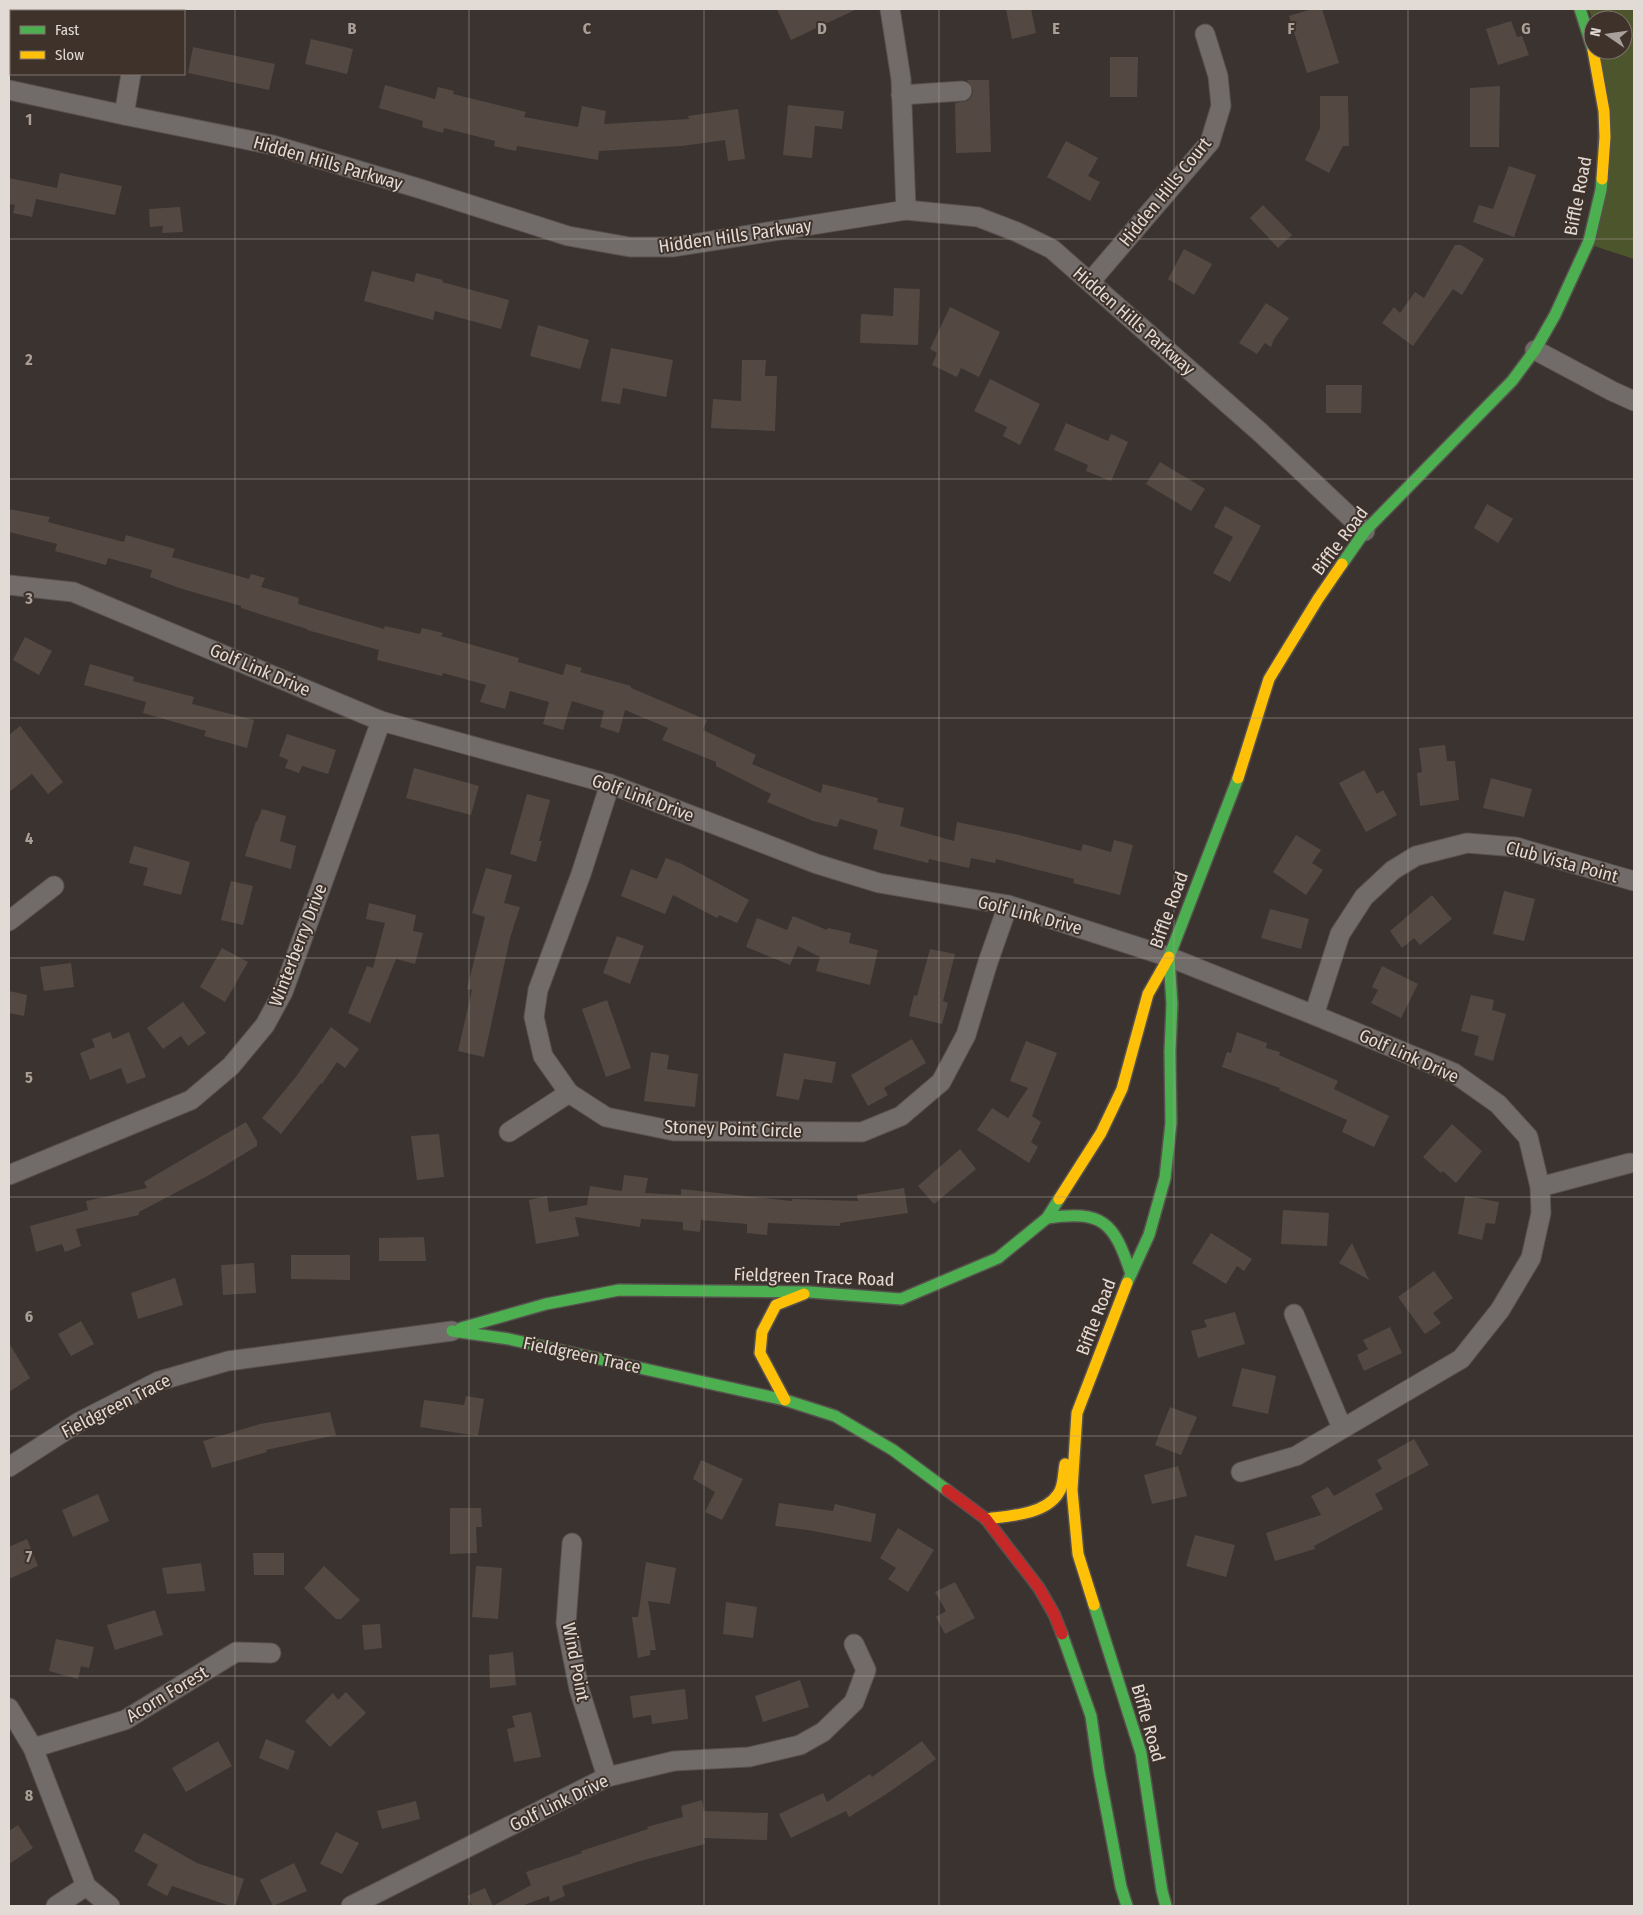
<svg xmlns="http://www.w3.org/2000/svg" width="1643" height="1915" viewBox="0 0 1643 1915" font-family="'Fira Sans Condensed',sans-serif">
<rect width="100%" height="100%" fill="#3a3330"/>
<path fill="#4c552b" d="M1588,9H1634V259L1594,246L1600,50H1623V20H1593Z"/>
<g fill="#544942">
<path d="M777,9H857L791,40Z"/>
<path d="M1006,9H1031L1036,33L1012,39Z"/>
<path d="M1312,9H1322L1339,63L1307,73L1289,16Z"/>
<path d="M1511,21L1517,37L1522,36L1529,55L1498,65L1486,29Z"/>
<path d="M311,39L353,49L347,74L305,64Z"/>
<path d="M193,47L275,64L269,90L188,73Z"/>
<path d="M1110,57H1138L1137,97H1110Z"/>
<path d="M967,80H989L991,152L956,153L955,103L967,101L972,96L973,90Z"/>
<path d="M385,85L435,99L438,87L454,91L453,94L526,112L524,117L578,127L582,106L606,111L604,124L689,119L688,116L738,109L745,159L728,161L725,140L682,146L599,151L598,160L517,146L516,151L494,146L495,141L444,128L443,133L422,127L423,121L379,108Z"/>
<path d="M1500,86L1499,147H1470V88Z"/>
<path d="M1320,96H1348L1349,146H1343L1329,173L1305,160L1320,128Z"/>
<path d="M788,105L844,111L842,129L815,126L812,158L783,155Z"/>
<path d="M1066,141L1098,158L1088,176L1100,182L1090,201L1047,177Z"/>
<path d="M1509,166L1536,175L1514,237L1473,222L1479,205L1493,209Z"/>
<path d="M60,173L122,186L115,215L36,199L32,217L13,213L15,205L9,204V178L57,188Z"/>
<path d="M1263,205L1292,235L1278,248L1250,218Z"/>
<path d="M180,207L183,232L162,233L163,226L150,227L149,209Z"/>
<path d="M1455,245H1461L1484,259L1462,295L1453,289L1413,346L1382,323L1394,307L1400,313L1415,292L1424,298Z"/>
<path d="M1184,249L1212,264L1194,295L1168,279Z"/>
<path d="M372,271L414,282L416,273L443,280L442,282L509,300L501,329L435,311L433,320L364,301Z"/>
<path d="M894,288L920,289L918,345L860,343L861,314L893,316Z"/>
<path d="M1266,303L1289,318L1274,339L1271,347L1265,343L1257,354L1239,343Z"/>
<path d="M950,307L1000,332L979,377L961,368L957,377L932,365L937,353L930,349Z"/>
<path d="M538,325L589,340L580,369L530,356Z"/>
<path d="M611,348L673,360L666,397L623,388L620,404L601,401Z"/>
<path d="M742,360H766L765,376H777L775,431L711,428L713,399L741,401Z"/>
<path d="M990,379L1040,404L1020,445L1003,436L1007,427L974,411Z"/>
<path d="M1326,385H1362L1361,413H1326Z"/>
<path d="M1066,423L1108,441L1111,434L1128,442L1111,481L1086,471L1088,465L1054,450Z"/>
<path d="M1160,462L1205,489L1191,511L1146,484Z"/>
<path d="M1487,504L1513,519L1498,543L1474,528Z"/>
<path d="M1225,506L1261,526L1230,582L1213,573L1233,537L1214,527Z"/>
<path d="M9,509L50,517L48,522L124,542L126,535L175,549L172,557L249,579L251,574L265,578L261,587L299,598L298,604L384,629L385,626L420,634L422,628L443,633L441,636L519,658L518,662L563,675L566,664L582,668L580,672L631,686V688L707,720L703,730L756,755L752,764L821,793L823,784L878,798L877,802L904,808L900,826L954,841L957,822L1019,835L1081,851L1083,844L1111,852L1114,840L1133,845L1120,895L1073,883L1074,879L996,859L995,863L971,858L969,868L929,859L928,863L873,849L878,830L840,819L837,827L813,821L767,802L771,794L716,766V762L662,740L668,728L625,710L619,733L600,727L604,711L572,701L563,730L543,724L549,702L510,691L505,709L480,702L486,685L443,673L442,676L377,660L379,650L307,630V629L241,608V606L179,588L150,577L152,570L108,558L106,565L55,551L57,544L9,532Z"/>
<path d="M25,637L52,651L39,675L13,660Z"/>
<path d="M90,664L134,677L133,681L194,697L192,704L254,720L247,748L204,736L206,731L143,713L146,702L84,685Z"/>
<path d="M20,726L63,782L48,794L32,774L9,792V735Z"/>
<path d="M287,734L336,750L328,774L302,766L299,773L285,768L288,760L279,756Z"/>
<path d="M1445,745L1447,761H1455L1459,800L1420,806L1417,773L1422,772L1419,748Z"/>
<path d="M414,768L479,786L471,815L406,798Z"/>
<path d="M1364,770L1377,794L1383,790L1397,815L1366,832L1339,783Z"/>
<path d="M1491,778L1532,789L1524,817L1483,808Z"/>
<path d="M527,794L550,800L539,841H542L536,862L510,854Z"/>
<path d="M262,809L286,816L280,841L296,846L291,869L245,856L256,821L257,822Z"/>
<path d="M1296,835L1321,850L1312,863L1323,870L1306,895L1273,872Z"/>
<path d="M134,846L190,862L181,895L143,885L148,868L129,863Z"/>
<path d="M666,858L682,864L749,900L737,923L719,915L717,918L673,895L665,914L621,896L631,869L657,879Z"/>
<path d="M486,868L512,875L504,903L520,907L510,938L484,1057L458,1051L472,990L467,989L485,917L472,913Z"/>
<path d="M231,881L253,886L243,925L221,920Z"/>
<path d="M1504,891L1535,899L1524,941L1493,934Z"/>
<path d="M1432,895L1452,919L1420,945L1414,938L1402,948L1390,931Z"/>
<path d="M369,903L416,915L413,931L423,933L415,964L396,959L370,1023L348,1013L367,966L373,968L385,923L366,919Z"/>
<path d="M1270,909L1309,919L1301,949L1261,938Z"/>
<path d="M793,916L827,930L828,928L851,933L849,943L878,950L870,985L816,971L820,957L798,946L790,965L746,947L757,918L787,930Z"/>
<path d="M617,936L644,946L630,984L603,973Z"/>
<path d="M222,948L248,962L225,1002L200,987Z"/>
<path d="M930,949L955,954L943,1001L948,1003L942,1024L909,1016L914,995L917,996Z"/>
<path d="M71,963L74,987L44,991L40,967Z"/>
<path d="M1382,966L1418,984L1401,1018L1371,1003L1378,990L1372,987Z"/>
<path d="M9,991L27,995L24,1016L9,1013Z"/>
<path d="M1471,995L1494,1000L1492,1010L1506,1014L1493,1061L1474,1055L1479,1036L1461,1031Z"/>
<path d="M607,1000L631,1068L606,1077L582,1009Z"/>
<path d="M183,1002L206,1033L188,1046L181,1036L163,1049L147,1028Z"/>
<path d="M331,1027L359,1049L345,1068L337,1062L322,1084L321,1083L281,1134L262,1118L295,1078Z"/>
<path d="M110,1032L113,1039L129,1032L146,1077L127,1084L121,1068L90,1080L80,1053L95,1047L92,1039Z"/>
<path d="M1237,1032L1267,1043L1266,1048L1280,1052L1279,1055L1338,1081L1334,1089L1389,1116L1374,1147L1342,1132L1347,1120L1279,1090L1280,1088L1222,1067L1227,1052L1231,1053Z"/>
<path d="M912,1039L926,1063L884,1088L888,1095L868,1106L851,1075Z"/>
<path d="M1026,1041L1057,1053L1032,1116L1041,1122L1031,1142L1038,1147L1029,1163L977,1130L992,1108L1008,1118L1028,1088L1010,1081Z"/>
<path d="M651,1052L669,1055L667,1069L698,1074L695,1107L644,1101Z"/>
<path d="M784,1053L836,1062L832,1083L804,1079L799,1100L776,1096Z"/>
<path d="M246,1122L257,1141V1146L211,1174L139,1212V1215L76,1229L81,1246L65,1252L62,1244L36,1252L30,1226L88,1210L86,1201L147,1188L144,1182Z"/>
<path d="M1452,1124L1482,1151L1456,1183L1443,1171L1441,1173L1423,1157Z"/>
<path d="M439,1134L444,1177L417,1180L411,1136Z"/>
<path d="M960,1149L976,1169L934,1204L918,1186Z"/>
<path d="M624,1175L648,1178L645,1193L681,1195V1189L792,1201V1199L858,1201L857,1195L904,1188L908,1213L840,1223V1226L768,1223L767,1235L747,1233V1224L701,1220L700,1232L683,1230V1222L641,1219L640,1227L575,1217L579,1236L536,1244L529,1200L547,1196L549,1212L587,1205L590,1186L622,1191Z"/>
<path d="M1465,1196L1499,1202L1495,1224L1486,1223L1482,1240L1458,1234Z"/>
<path d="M1283,1210L1329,1213L1327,1246L1281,1244Z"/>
<path d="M1211,1233L1252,1259L1244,1271L1237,1266L1226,1284L1192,1263Z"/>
<path d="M424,1237L426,1261H379V1238Z"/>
<path d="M1352,1243L1369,1280L1339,1263Z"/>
<path d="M291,1255H350V1280L291,1279Z"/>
<path d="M254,1263L256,1293L223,1295L221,1265Z"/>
<path d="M1434,1271L1453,1298L1433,1313L1441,1323L1425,1334L1398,1297Z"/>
<path d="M175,1278L183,1305L138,1319L131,1293Z"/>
<path d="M1235,1312L1245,1344L1198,1358L1191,1331L1207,1327L1204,1320Z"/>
<path d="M81,1321L94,1344L71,1356L58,1334Z"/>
<path d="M1390,1327L1402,1353L1364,1371L1357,1355L1368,1349L1363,1340Z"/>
<path d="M9,1343L30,1378L9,1392Z"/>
<path d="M1242,1368L1276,1376L1268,1414L1232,1406Z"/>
<path d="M466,1396L484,1399L478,1436L420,1427L424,1400L464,1405Z"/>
<path d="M1170,1407L1197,1417L1181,1455L1155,1445Z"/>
<path d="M330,1412L336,1435L266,1450L267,1452L212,1468L203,1441L260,1424Z"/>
<path d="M1414,1439L1429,1465L1375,1494L1383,1509L1314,1546L1315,1549L1275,1561L1266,1533L1321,1515L1311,1496L1328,1487L1334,1496L1382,1469L1377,1460Z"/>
<path d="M701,1460L743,1479L722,1520L705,1512L715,1492L693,1479Z"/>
<path d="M1178,1466L1187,1496L1152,1504L1144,1475Z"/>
<path d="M98,1494L109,1521L73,1537L62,1510Z"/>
<path d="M779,1503L833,1511L835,1504L876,1514L871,1542L808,1530L775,1526Z"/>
<path d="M450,1508H481L482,1527H476L477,1553L450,1554Z"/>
<path d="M898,1528L934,1550L908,1592L888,1579L896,1568L880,1558Z"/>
<path d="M1195,1535L1235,1545L1226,1577L1186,1566Z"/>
<path d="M27,1539L38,1566L9,1579V1547Z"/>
<path d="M253,1553H284V1575H254Z"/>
<path d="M646,1562L676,1568L670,1604L648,1601L656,1650H650V1655L638,1658L632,1617H638Z"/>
<path d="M201,1563L205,1591L167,1594L162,1568Z"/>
<path d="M324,1566L360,1600L341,1619H336L304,1588Z"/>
<path d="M476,1566L502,1568L498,1619L472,1617Z"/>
<path d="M955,1582L975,1618L945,1634L936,1617L946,1611L935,1592Z"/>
<path d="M726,1602L757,1607L753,1638L723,1634Z"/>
<path d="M155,1610L163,1635L115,1650L107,1625Z"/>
<path d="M380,1624L382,1648L364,1650L362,1625Z"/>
<path d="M56,1639L94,1647L89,1668L81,1666L78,1679L49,1671Z"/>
<path d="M513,1652L516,1685L490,1688L489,1655Z"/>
<path d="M800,1680L809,1707L763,1722L755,1696Z"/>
<path d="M685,1689L688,1719L652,1724L651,1715L633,1718L630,1696Z"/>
<path d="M346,1692L366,1713L330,1747L305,1721L333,1693L338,1700Z"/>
<path d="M531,1712L541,1757L514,1762L507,1729L515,1727L512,1716Z"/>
<path d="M266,1739L295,1751L288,1770L259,1758Z"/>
<path d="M218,1741L232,1766L186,1792L172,1768Z"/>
<path d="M922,1741L936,1759L885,1795L849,1817L846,1811L791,1838L779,1814L823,1793L827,1802L870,1774L872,1777Z"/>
<path d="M702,1800L704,1811L768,1813L767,1840L704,1838L705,1844L640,1861L562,1886L565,1896L550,1902L549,1896L521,1906H493L531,1885L526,1872L582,1853L581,1851L648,1829L647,1827L683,1817L681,1806Z"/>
<path d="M416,1801L420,1819L382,1829L377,1811Z"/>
<path d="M18,1825L33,1848L9,1864V1831Z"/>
<path d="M336,1832L359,1843L342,1874L320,1864Z"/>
<path d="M144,1833L197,1863L244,1879L235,1906H230L172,1886L167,1896L147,1885L158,1865L134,1851Z"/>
<path d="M294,1863L307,1891L273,1906L260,1880Z"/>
<path d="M485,1888L493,1906H472L467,1896Z"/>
</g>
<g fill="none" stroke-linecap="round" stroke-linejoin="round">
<defs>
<g id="street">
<path d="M890,9L901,79L906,210"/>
<path d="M143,11V9"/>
<path d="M9,90L124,115L273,145L421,189L568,236L630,247H673L906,210L978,217L1017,232L1052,249L1261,433L1365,531"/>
<path d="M901,95L962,91"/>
<path d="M124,115L131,74"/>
<path d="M1090,282L1210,142L1221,106L1218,76L1205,34"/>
<path d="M1535,350L1612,391L1634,401"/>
<path d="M9,585L73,592L381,721L610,784L817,864L879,883L1008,905L1169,957L1314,1015L1454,1073L1498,1104L1528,1137L1540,1187L1541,1213L1531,1258L1500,1310L1461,1359L1296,1456L1241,1472"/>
<path d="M610,784L581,874L538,990L534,1017L543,1056L569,1093L606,1117L674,1131L862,1132L901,1116L941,1082L966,1035L988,962L1008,905"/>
<path d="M9,921L54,886"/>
<path d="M1314,1015L1340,934L1364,897L1393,870L1416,856L1467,843L1516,847L1634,881"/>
<path d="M509,1132L569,1093"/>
<path d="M9,1175L191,1100L231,1066L265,1025L283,992L381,721"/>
<path d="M1540,1187L1630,1163"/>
<path d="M1294,1314L1342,1428"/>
<path d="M9,1467L79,1422L159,1381L228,1361L452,1331"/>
<path d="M572,1543L566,1623L579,1689L607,1777"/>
<path d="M9,1708L33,1748L86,1886L110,1906"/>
<path d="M33,1748L125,1720L236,1652L271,1653"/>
<path d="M56,1906L86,1886"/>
<path d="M351,1906L607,1777L674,1761L749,1757L800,1745L823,1732L854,1702L866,1670L854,1644"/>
</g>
<g id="fast">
<path d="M1580,9L1593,50"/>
<path d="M1342,564L1365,531L1512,381L1535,350L1555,315L1589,241L1601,190L1602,179"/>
<path d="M1047,1218C1103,1210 1114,1222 1131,1274"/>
<path d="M1127,1283L1149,1235L1165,1178L1171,1123L1170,1052L1172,1004L1169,957L1238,778"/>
<path d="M461,1328L546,1304L619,1290L809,1292L901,1299L998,1258L1047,1218L1059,1199"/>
<path d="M452,1331L509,1339L785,1400L835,1416L893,1450L947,1490"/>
<path d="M1094,1605L1141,1753L1162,1891L1166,1906"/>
<path d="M1062,1634L1091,1716L1099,1771L1121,1887L1127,1906"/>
</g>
<g id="slow">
<path d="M1593,50L1604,111L1605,137L1602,179"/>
<path d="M1238,778L1269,679L1318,599L1342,564"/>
<path d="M1059,1199L1101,1133L1122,1089L1148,994L1169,957"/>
<path d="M785,1400L760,1353L762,1332L776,1305L804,1294"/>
<path d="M986,1519C1008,1516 1044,1515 1058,1494C1064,1486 1063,1474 1065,1464"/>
<path d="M1094,1605L1078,1554L1072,1490L1077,1413L1127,1283"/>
</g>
<path id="jam" d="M947,1490L986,1519L1039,1588L1054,1614L1062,1634"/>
</defs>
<use href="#street" stroke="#57514e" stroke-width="21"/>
<use href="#fast" stroke="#57514e" stroke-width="14"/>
<use href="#slow" stroke="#57514e" stroke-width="14"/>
<use href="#jam" stroke="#57514e" stroke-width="14"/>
<use href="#street" stroke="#716c69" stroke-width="19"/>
<use href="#fast" stroke="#4caf50" stroke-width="11"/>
<use href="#slow" stroke="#ffc107" stroke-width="11"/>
<use href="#jam" stroke="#c62828" stroke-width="11"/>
</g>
<path fill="none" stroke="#a7a09b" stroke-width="1" stroke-opacity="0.55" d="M235,9V1906M469,9V1906M704,9V1906M939,9V1906M1174,9V1906M1408,9V1906M9,239H1634M9,479H1634M9,718H1634M9,958H1634M9,1197H1634M9,1436H1634M9,1676H1634"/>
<g text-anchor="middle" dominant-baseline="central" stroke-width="4" stroke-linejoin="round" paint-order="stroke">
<g font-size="18" fill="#e2dad5" stroke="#3f322b">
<text transform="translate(328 163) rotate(16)">Hidden Hills Parkway</text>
<text transform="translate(1165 192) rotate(-51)">Hidden Hills Court</text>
<text transform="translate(1578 196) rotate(-79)">Biffle Road</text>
<text transform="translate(735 236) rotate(-8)">Hidden Hills Parkway</text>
<text transform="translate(1134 321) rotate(41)">Hidden Hills Parkway</text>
<text transform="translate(1340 541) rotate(-53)">Biffle Road</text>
<text transform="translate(260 670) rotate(23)">Golf Link Drive</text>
<text transform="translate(643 798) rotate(20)">Golf Link Drive</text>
<text transform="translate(1562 862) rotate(15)">Club Vista Point</text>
<text transform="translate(1169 910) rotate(-70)">Biffle Road</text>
<text transform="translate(1030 915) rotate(15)">Golf Link Drive</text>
<text transform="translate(298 945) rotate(-69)">Winterberry Drive</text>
<text transform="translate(1409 1056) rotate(24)">Golf Link Drive</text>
<text transform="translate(733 1129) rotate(2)">Stoney Point Circle</text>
<text transform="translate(814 1277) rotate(2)">Fieldgreen Trace Road</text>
<text transform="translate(1096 1317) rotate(-69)">Biffle Road</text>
<text transform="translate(582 1355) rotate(12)">Fieldgreen Trace</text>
<text transform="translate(116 1406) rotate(-27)">Fieldgreen Trace</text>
<text transform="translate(576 1662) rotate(79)">Wind Point</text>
<text transform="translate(167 1694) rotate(-31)">Acorn Forest</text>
<text transform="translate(1148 1723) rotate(74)">Biffle Road</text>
<text transform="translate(559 1803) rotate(-26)">Golf Link Drive</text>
</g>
</g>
<g font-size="16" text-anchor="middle" font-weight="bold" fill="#a7a09b" stroke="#3f322b" stroke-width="4" stroke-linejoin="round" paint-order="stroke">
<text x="352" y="34">B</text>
<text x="587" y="34">C</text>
<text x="822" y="34">D</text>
<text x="1056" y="34">E</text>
<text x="1291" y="34">F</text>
<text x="1526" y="34">G</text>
<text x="29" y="125">1</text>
<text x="29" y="365">2</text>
<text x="29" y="604">3</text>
<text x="29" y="844">4</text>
<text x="29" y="1083">5</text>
<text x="29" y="1322">6</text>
<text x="29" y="1562">7</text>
<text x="29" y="1801">8</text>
</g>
<rect width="1643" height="1915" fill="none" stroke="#e2dad5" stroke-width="20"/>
<rect x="10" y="10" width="175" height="65" fill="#3f322b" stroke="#80756f"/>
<rect x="20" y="26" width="25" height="8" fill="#4caf50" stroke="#80756f"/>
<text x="55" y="35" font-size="15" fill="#e2dad5">Fast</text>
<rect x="20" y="51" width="25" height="8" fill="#ffc107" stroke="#80756f"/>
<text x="55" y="60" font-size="15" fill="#e2dad5">Slow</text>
<g transform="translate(1608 35) rotate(283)"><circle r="24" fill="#3f322b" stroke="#80756f"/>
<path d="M0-4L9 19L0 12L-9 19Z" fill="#a7a09b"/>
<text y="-8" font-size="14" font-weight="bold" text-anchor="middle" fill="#e2dad5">N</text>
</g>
</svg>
